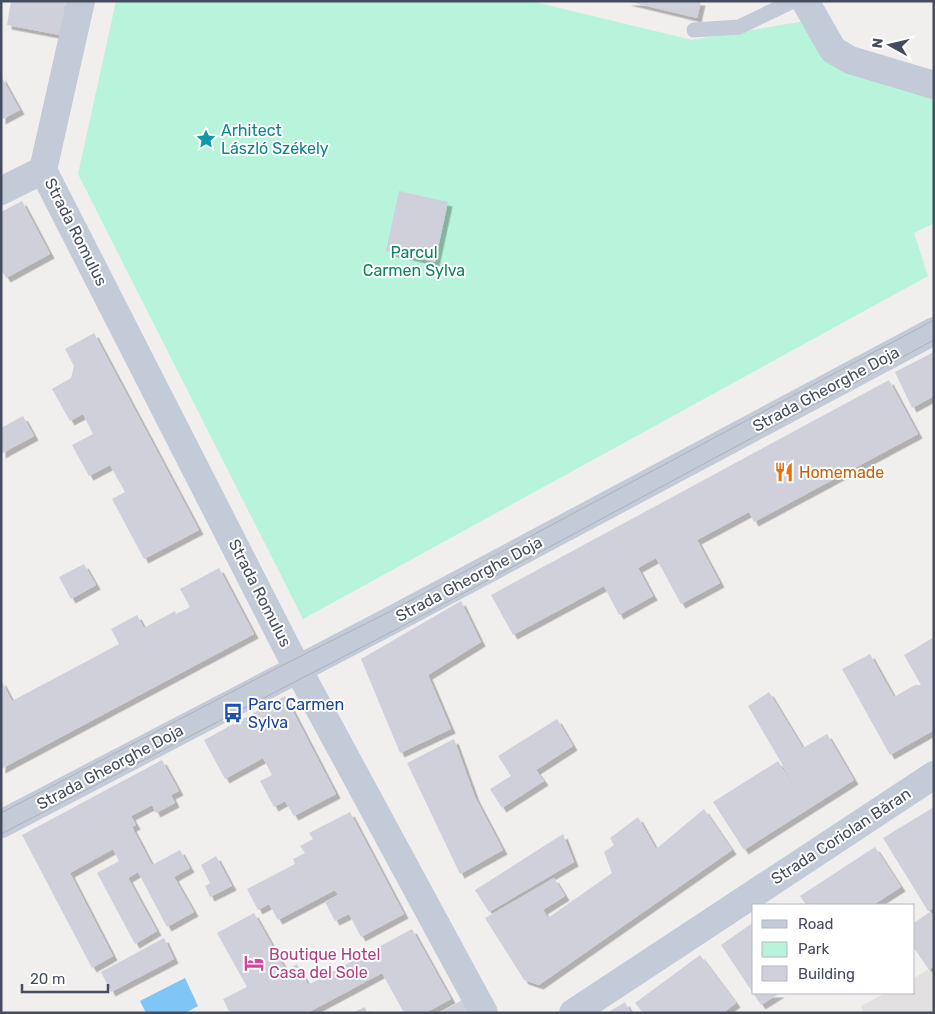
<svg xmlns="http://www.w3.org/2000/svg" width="935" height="1014" viewBox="0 0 935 1014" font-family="Rubik,sans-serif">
<defs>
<filter id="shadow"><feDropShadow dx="4.5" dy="4.5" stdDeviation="0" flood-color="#0004"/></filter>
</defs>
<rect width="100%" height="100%" fill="#f1eeee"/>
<path fill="#e2e0e0" d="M934,966V1013H864L861,1006L885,993H914V978Z"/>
<path fill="#b7f4db" d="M116,1H531L692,40L805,21L934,89V223L914,233L928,276L303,619L78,174Z"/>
<path fill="#7fc5f6" d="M185,978L198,1006L185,1013H146L140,1001Z"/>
<g fill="#cfd0da" filter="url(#shadow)">
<path d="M11,1H66L60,35L7,25Z"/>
<path d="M626,1H701L697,18Z"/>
<path d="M1,76L20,110L1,120Z"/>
<path d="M399,191L448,202L435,262L386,251Z"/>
<path d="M22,201L50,254L6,278L1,269V212Z"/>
<path d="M94,333L199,530L144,559L112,499L125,492L110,465L89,476L72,445L93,434L83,414L70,421L52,389L71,378L74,366L65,349Z"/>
<path d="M934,352V396L912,408L895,372Z"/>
<path d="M889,380L918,434L754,522L749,512L697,540L720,583L681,604L656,558L638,568L653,596L619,615L604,586L513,635L491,595Z"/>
<path d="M23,416L34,436L1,454V428Z"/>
<path d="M84,564L96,585L71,599L59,577Z"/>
<path d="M219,568L254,634L1,769V680L12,701L119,644L111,629L137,615L144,628L175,611L176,614L190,607L180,589Z"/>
<path d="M461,601L481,642L428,675L451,729L400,753L361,659Z"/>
<path d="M934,637V730L890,755L842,669L870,654L894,697L915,685H921L904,655Z"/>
<path d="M769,692L803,748L827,734L854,780L744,850L713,802L778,761L802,798L748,706Z"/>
<path d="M285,696L336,794L294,816L285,801L274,807L260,781L272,775L263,758L225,779L204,740Z"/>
<path d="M557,719L573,746L536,770L544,781L502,808L490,789L511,776L498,756Z"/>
<path d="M454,739L475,797L503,850L460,874L407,763Z"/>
<path d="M162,760L179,791L171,795L175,803L156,813L152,805L131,816L136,825L132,827L152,865L180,850L190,868L174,877L194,912L167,927L138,872L128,878L157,931L135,944L97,873L119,861L113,849L70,873L113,956L92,968L22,835Z"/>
<path d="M934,807V908L928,911L883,838Z"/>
<path d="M704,809L732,850L539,985L524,980L485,918L554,878L565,896L543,910L548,918L612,873L604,852L614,845L610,838L638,817L656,849Z"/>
<path d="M350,812L404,914L361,937L349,914L335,921L325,902L338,895L335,890L278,920L269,904L258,910L247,889L295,864L293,859L305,853L300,846L313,839L309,833Z"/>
<path d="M563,834L574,862L489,912L475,890Z"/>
<path d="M875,847L901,887L873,905H806L800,896Z"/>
<path d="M216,856L232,886L210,897L205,886L210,883L201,865Z"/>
<path d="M930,912L934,917V966L929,970L914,948V923Z"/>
<path d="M254,913L286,970L297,964L308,985L412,929L451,999L425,1013H404L382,973L307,1013H230L223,999L247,987L217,933Z"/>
<path d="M754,922V993H780L761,1005L721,945Z"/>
<path d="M164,938L174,959L111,992L101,972Z"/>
<path d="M700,955L736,1003L723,1013H643L635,1003Z"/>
<path d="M462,1000L469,1013H440Z"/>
<path d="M625,1002L631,1013H607Z"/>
<path d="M365,1007L367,1013H352Z"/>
</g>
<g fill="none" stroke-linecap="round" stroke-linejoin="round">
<path stroke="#c3cad8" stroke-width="15" d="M694,30L739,27L793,1"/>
<g stroke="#c3cad8" stroke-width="28">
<path d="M805,1L833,50L850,60L934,85"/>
<path d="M43,170L293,660L484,1013"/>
<path d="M43,170L81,1"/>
<path d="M1,191L43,170"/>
<path d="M1,824L392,620L934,331"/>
<path d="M573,1013L934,775"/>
</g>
<g stroke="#afb1b9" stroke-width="1">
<path d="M1,813L283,665L391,611L934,320"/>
<path d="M1,834L397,629L934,340"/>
</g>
</g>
<defs>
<symbol id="sight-bare" viewBox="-9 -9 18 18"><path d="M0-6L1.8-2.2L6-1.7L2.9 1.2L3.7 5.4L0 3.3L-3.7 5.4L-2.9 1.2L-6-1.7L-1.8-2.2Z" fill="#0f9aa8" stroke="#fff" stroke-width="2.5" paint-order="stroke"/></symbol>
<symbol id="restaurant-bare" viewBox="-9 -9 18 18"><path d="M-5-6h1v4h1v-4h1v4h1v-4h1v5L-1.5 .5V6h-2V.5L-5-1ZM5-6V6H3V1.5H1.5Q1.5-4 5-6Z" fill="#e8710a" stroke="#fff" stroke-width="2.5" paint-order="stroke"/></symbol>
<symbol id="bus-bare" viewBox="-9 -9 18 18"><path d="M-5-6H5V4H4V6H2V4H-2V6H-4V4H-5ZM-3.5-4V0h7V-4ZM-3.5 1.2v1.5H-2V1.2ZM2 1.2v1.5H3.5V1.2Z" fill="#1a4fb4" stroke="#fff" stroke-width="2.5" paint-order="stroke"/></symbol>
<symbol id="hotel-bare" viewBox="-9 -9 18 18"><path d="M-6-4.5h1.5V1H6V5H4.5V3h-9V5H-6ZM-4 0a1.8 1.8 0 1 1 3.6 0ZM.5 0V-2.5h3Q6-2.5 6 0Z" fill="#d1479c" stroke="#fff" stroke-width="2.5" paint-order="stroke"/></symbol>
</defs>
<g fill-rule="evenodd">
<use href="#sight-bare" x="192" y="125" width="28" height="28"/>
<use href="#restaurant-bare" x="770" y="458" width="28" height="28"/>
<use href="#bus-bare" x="219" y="699" width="28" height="28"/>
<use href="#hotel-bare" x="240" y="949" width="28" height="28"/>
</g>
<g text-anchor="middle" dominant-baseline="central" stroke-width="4" stroke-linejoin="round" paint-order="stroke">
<g font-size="16" fill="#0d838f" stroke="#fff" text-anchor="start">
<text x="221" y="130">Arhitect<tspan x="221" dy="18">László Székely</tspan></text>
</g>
<g font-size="16" fill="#444c5e" stroke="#fff">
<text transform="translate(76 232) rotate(63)">Strada Romulus</text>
<text transform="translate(826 389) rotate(-28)">Strada Gheorghe Doja</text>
<text transform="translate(469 579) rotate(-28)">Strada Gheorghe Doja</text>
<text transform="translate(260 593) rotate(63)">Strada Romulus</text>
<text transform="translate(110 767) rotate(-28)">Strada Gheorghe Doja</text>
<text transform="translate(841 836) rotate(-33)">Strada Coriolan Băran</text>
</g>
<g font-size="16" fill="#0c825f" stroke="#fff">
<text x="414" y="252">Parcul<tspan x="414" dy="18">Carmen Sylva</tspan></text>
</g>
<g font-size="16" fill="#c56008" stroke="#fff" text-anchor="start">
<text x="799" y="472">Homemade</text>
</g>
<g font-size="16" fill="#164399" stroke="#fff" text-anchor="start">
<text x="248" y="704">Parc Carmen<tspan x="248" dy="18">Sylva</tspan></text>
</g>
<g font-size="16" fill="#b23c85" stroke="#fff" text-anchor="start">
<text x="269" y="954">Boutique Hotel<tspan x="269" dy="18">Casa del Sole</tspan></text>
</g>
</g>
<rect width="935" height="1014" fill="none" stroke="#444c5e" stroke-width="5"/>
<rect x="752" y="904" width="162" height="90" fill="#ffffff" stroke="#b4b7bf"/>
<rect x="762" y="920" width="25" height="8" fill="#c3cad8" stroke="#b4b7bf"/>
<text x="798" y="929" font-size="15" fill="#444c5e">Road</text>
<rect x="762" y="942" width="25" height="15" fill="#b7f4db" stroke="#b4b7bf"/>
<text x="798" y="954" font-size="15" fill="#444c5e">Park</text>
<rect x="762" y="966" width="25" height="15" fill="#cfd0da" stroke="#b4b7bf"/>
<text x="798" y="979" font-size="15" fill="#444c5e">Building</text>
<g transform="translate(890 45) rotate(278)" stroke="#ffffff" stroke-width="4" paint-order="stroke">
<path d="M0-4L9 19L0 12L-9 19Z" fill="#444c5e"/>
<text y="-8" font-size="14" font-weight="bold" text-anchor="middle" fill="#444c5e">N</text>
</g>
<path d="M22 984v8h86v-8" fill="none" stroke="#444c5e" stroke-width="2.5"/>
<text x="30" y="984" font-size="15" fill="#444c5e" stroke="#ffffff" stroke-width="4" paint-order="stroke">20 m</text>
</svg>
